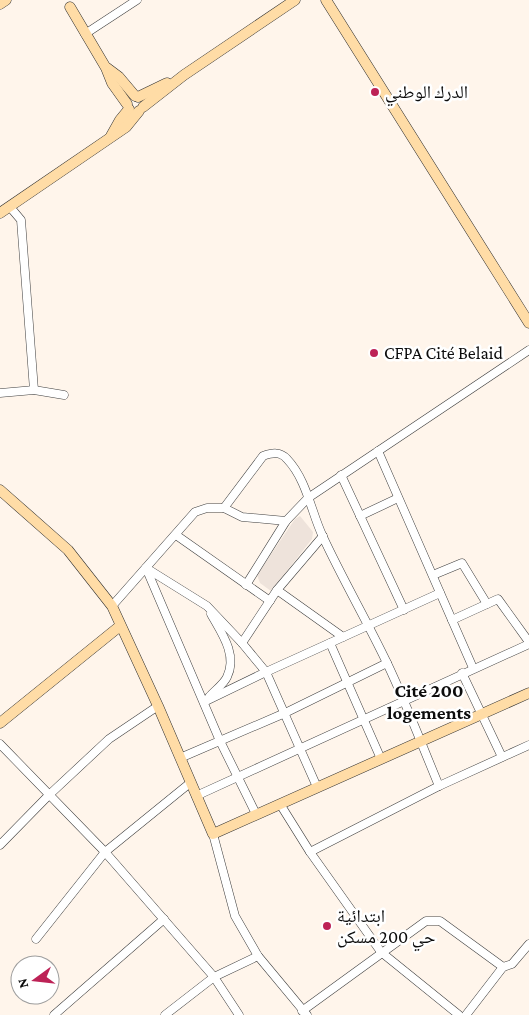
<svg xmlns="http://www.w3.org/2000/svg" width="529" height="1015" viewBox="0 0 529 1015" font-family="'Crimson Pro','Noto Naskh Arabic',serif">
<rect width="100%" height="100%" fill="#fff5eb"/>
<path fill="#eee3db" d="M300,516L313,532L312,539L271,591L260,583L257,575L295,519Z"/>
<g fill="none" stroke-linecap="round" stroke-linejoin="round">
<defs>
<g id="street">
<path d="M85,34L137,0"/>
<path d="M10,207L21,220L34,390"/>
<path d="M0,393L34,390L64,395"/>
<path d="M378,451L473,668"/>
<path d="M341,475L404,610"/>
<path d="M224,508L263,456C272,453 280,451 287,459C307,480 311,512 323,537C343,580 367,621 387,663C406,703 422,745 439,786"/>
<path d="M360,516L398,498"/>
<path d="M176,535L270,601"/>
<path d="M146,568L207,606L242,643L266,672L317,787"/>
<path d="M146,568L220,741L256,814"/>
<path d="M433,575L462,563L487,604"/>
<path d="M246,585L286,521L308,498L529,350"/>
<path d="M277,590L343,637"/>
<path d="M112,606L195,512L207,508H224L242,517L286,521"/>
<path d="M452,620L498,599L529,642"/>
<path d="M242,643L277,590L323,536"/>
<path d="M330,643L381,759"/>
<path d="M462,673L502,757"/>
<path d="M209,697C214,691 224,684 227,677C238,655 221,632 211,614"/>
<path d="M204,702L266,672L440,593"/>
<path d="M0,744L105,852L214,977L239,1015"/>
<path d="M180,758L285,713L387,663"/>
<path d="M196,796L529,644"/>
<path d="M280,804L310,852L381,952L459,1015"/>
<path d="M213,834L235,916L258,956L307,1015"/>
<path d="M0,845L49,795L109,739L158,706"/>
<path d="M310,852L439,786L529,745"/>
<path d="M36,939L105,852L190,783"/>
<path d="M302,1011L426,921H440L503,967L512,964L529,944"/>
<path d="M54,1015L164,919"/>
<path d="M165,1015L214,977L258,956"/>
<path d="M466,1015L503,967"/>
</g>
<g id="secondary">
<path d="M326,0L529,323"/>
<path d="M0,4L6,0"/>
<path d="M70,7L106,68L112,83L127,104"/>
<path d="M107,68L119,77L135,96"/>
<path d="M138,97L167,83"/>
<path d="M143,107L184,75L295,0"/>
<path d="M111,136L120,120L129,109"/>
<path d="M0,213L126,127L139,111"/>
<path d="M0,490L68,550L112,606L158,706L213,834L529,693"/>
<path d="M0,723L120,626"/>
</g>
</defs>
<use href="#street" stroke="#3f3f3f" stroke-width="9"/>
<use href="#secondary" stroke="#2e2e2e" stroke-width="11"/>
<use href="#street" stroke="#fff" stroke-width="8"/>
<use href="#secondary" stroke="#ffdca6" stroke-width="10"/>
</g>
<g fill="#bd2256" stroke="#fff" stroke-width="2">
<circle cx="375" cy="92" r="5"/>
<circle cx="374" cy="353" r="5"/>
<circle cx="327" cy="926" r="5"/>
</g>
<g text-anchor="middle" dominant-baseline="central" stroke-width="5" stroke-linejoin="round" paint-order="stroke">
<g font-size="18" fill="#0c0c0c" stroke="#fff" text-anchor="start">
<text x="385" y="92">الدرك الوطني</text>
<text x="384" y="353">CFPA Cité Belaid</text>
<text x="337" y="916">ابتدائية<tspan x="337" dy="21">حي 200 مسكن</tspan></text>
</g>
<g font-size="19" font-weight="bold" fill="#0c0c0c" stroke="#fff">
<text x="429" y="690">Cité 200<tspan x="429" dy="22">logements</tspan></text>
</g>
</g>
<g transform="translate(35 980) rotate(255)"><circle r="24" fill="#ffffff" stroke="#9e9e9e"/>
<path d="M0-4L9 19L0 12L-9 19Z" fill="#bd2256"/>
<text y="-8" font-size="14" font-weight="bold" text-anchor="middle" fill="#0c0c0c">N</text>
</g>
</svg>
